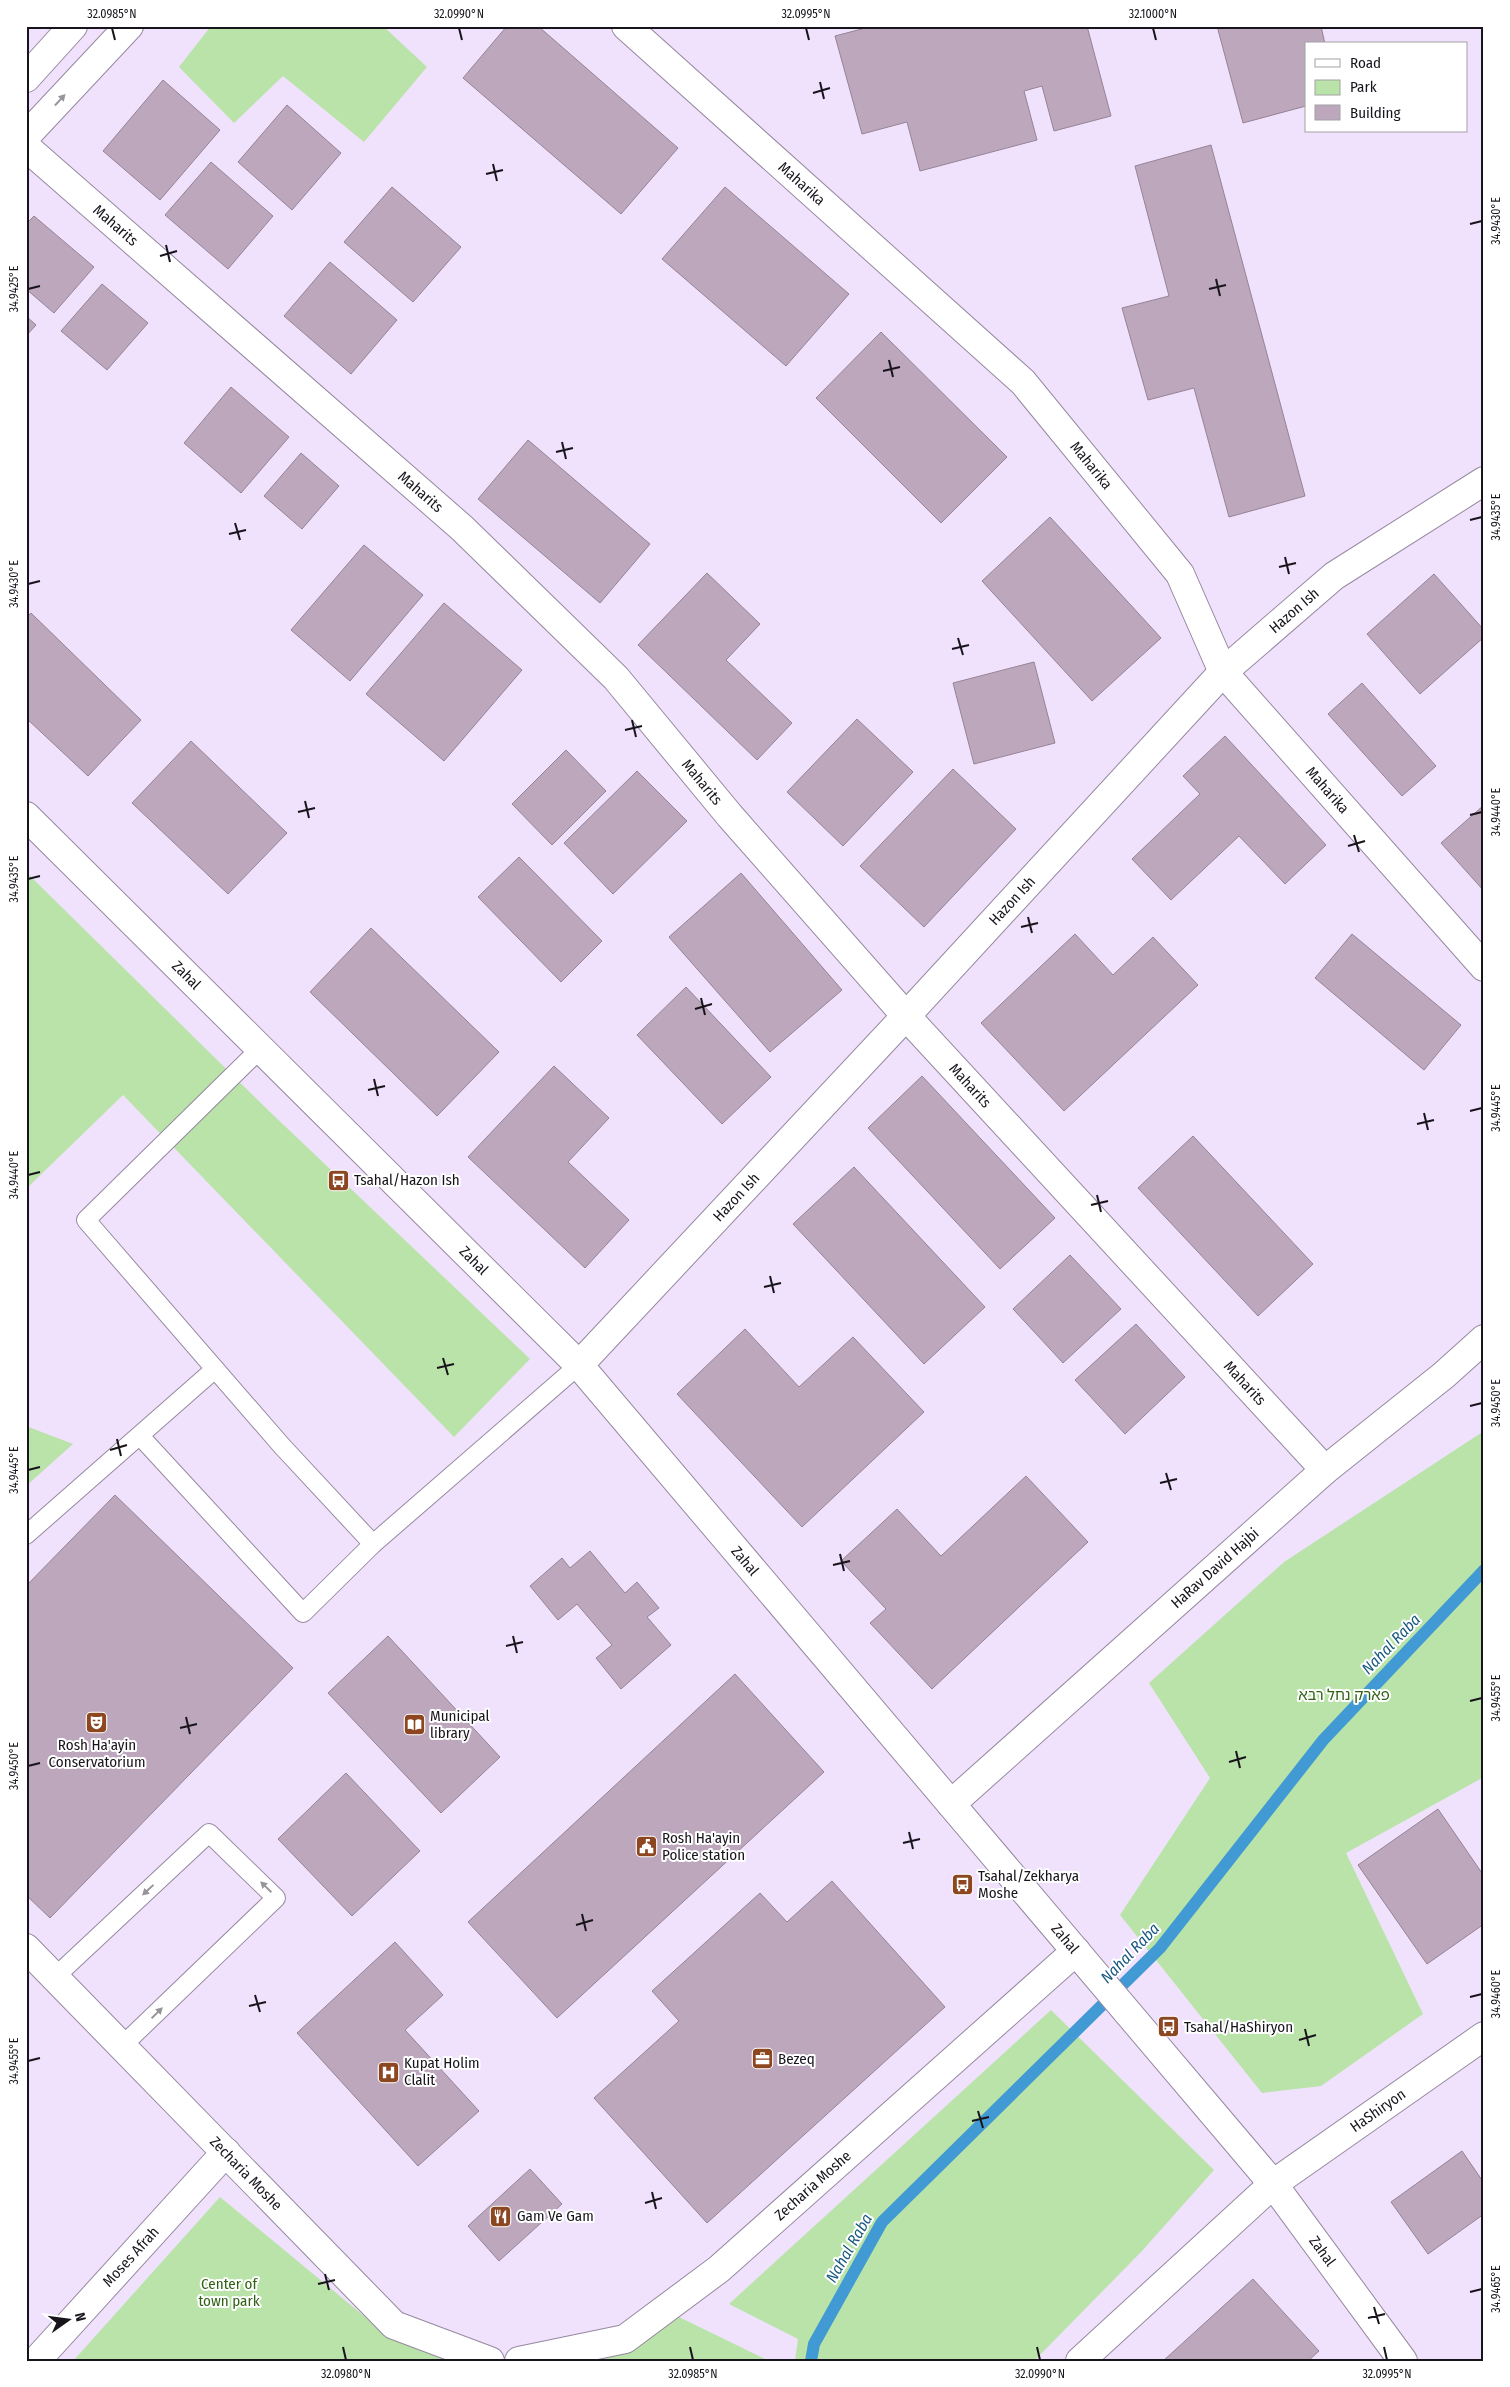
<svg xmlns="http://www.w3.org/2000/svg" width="1510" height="2387" viewBox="0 0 1510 2387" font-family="'Fira Sans Condensed','Noto Sans Hebrew',sans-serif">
<rect width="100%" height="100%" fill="#f0e2fc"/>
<g fill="#b9e3a8">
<path d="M211,26H383L427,67L364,142L283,76L234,123L179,67Z"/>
<path d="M26,872L269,1111L530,1359L454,1437L123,1095L26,1189Z"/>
<path d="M26,1426L73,1444L26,1486Z"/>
<path d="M1484,1431V1777L1346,1853L1423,2014L1321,2086L1262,2093L1120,1915L1210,1778L1149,1683L1284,1562Z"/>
<path d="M1051,2010L1214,2170L1142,2251L1034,2361H795L798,2339L729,2304Z"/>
<path d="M220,2197L387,2335L452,2361H73Z"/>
<path d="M679,2317L769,2361H592L631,2352Z"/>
</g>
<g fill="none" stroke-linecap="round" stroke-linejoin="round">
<path stroke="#419ad3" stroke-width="12" d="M811,2361L814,2344L882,2222L1160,1948L1324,1739L1484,1570"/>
</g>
<g fill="#bca7bc" stroke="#968396">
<path d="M507,26H538L678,148L621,214L463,78Z"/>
<path d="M873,26H1087L1111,116L1054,131L1042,86L1024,91L1037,140L920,171L907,122L862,134L835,36Z"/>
<path d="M1217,26H1321L1325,44H1306V106L1243,123Z"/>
<path d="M163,80L220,130L160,200L103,151Z"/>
<path d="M287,105L341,153L292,210L238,162Z"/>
<path d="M1211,145L1305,496L1229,517L1194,388L1148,400L1122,308L1169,296L1135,166Z"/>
<path d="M211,162L273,216L228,269L165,215Z"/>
<path d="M392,187L461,247L413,302L344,242Z"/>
<path d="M725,187L849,294L786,366L662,259Z"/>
<path d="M34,216L94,267L54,313L26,289V224Z"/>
<path d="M330,262L397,320L351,374L284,316Z"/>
<path d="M102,284L148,323L107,370L61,331Z"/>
<path d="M26,316L36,325L26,336Z"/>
<path d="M881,332L1007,457L941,523L816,398Z"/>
<path d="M231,387L289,437L241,493L184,443Z"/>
<path d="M528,440L650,544L600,603L478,499Z"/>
<path d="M301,453L339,486L302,529L264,496Z"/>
<path d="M1050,517L1161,638L1092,701L982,581Z"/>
<path d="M364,545L423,595L350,681L291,630Z"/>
<path d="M707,573L760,624L726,660L792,723L757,760L638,645Z"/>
<path d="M1434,574L1484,630V637L1420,694L1367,634Z"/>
<path d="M444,603L522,670L444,761L366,694Z"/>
<path d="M31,613L141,720L88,776L26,718V618Z"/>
<path d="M1034,662L1055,743L974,764L953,683Z"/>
<path d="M1362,683L1436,766L1402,796L1328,714Z"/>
<path d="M857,719L913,772L843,846L787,792Z"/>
<path d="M1225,736L1326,845L1285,884L1239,836L1171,900L1132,859L1200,794L1183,776Z"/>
<path d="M191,741L287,833L228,894L132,803Z"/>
<path d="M566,750L606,791L552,845L512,804Z"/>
<path d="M953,769L1016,829L924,927L860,866Z"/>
<path d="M637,771L687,821L613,894L564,843Z"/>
<path d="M1484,805V891L1441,843Z"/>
<path d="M519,857L602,941L561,982L478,897Z"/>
<path d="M741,873L842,990L770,1052L669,937Z"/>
<path d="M371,928L499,1052L437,1116L310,992Z"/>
<path d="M1075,934L1113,975L1153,937L1198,985L1064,1111L981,1023Z"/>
<path d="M1352,934L1461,1025L1424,1070L1315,978Z"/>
<path d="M686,987L771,1077L722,1124L637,1035Z"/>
<path d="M554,1066L609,1118L568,1162L629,1220L585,1268L468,1157Z"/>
<path d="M922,1076L1055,1218L1000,1269L868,1128Z"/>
<path d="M1193,1136L1313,1264L1258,1316L1138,1188Z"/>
<path d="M854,1167L985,1307L924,1364L793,1224Z"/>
<path d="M1070,1255L1121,1309L1063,1363L1013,1309Z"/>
<path d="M1136,1324L1185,1377L1125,1434L1075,1380Z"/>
<path d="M745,1329L799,1387L853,1337L924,1412L802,1527L677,1394Z"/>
<path d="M1026,1476L1088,1542L932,1689L870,1623L886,1609L841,1561L897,1509L941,1556Z"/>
<path d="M115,1495L293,1668L50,1918L26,1895V1586Z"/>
<path d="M590,1551L625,1593L637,1582L659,1608L647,1617L671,1645L621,1689L596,1658L612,1645L577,1604L558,1620L530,1586L562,1558L570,1568Z"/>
<path d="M388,1636L500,1757L441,1813L328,1693Z"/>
<path d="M735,1674L824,1772L557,2018L468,1922Z"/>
<path d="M346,1773L420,1851L352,1916L278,1839Z"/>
<path d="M1438,1809L1484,1876V1924L1427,1964L1358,1865Z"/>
<path d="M832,1881L945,2007L707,2223L594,2098L679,2021L652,1991L760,1893L787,1922Z"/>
<path d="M395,1942L443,1995L405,2030L479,2111L418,2166L297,2033Z"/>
<path d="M1462,2151L1484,2183V2214L1428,2254L1391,2202Z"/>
<path d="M530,2169L562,2204L499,2261L468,2226Z"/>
<path d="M1253,2279L1319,2351L1308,2361H1163Z"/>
</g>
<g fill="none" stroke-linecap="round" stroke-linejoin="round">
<defs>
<g id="service">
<path d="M260,1049L86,1220L281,1445L373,1544"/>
<path d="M140,1436L303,1613L373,1544L579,1365"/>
<path d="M26,1535L215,1369"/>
<path d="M55,1977L209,1833L276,1898L122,2046"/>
</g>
<g id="minor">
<path id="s1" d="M626,26L1023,382L1180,574L1223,672L1484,967"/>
<path id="s2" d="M26,147L462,528L616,678L730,816L906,1016L1325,1470"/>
<path id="s3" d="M26,816L579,1365L1273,2184L1403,2361"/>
<path id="s4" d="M579,1365L906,1016L1223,672L1334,576L1484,481"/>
<path id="s5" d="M951,1804L1325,1470L1444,1375L1484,1339"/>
<path id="s6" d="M26,1948L394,2325L490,2361"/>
<path id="s7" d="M36,2361L226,2152"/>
<path id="s8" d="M519,2361L625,2339L719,2269L1076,1951"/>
<path id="s9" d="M1080,2361L1273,2184L1484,2036"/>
</g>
<g id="tertiary">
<path d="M26,78L73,26"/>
<path d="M26,136L129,26"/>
</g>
</defs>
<use href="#service" stroke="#9689a0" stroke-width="20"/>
<use href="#minor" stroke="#9689a0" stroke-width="30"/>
<use href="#tertiary" stroke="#9689a0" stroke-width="30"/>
<use href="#service" stroke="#fff" stroke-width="18"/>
<use href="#minor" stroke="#fff" stroke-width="28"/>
<use href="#tertiary" stroke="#fff" stroke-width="28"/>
</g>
<defs><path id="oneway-solid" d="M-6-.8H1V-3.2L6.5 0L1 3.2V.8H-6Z" transform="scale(1.25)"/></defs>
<g fill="#979599">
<use href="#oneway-solid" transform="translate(60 100) rotate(-47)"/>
<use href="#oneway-solid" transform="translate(266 1887) rotate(-136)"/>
<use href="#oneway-solid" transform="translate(148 1890) rotate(137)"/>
<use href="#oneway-solid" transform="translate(157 2013) rotate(-44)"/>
</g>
<path fill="none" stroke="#18141c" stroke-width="2" d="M112,28L115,40M459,28L462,40M806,28L809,40M1153,28L1156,40M820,82L824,99M813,93L830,88M493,164L497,181M486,174L503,170M1470,224L1482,221M166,245L170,262M160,256L177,251M1216,279L1220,296M28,289L40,286M1209,289L1226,285M889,360L893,377M883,371L900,367M562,442L566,459M556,452L573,448M1470,520L1482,517M235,523L240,540M229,534L246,530M1285,557L1289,574M1279,567L1296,563M28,584L40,581M958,638L963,655M952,649L969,645M632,720L636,737M625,730L642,726M305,801L309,818M298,812L315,808M1470,815L1482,812M1354,835L1359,852M1348,846L1365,841M28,879L40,876M1028,917L1032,933M1021,927L1038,923M701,998L705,1015M695,1009L712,1004M374,1079L378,1096M368,1090L385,1086M1470,1111L1482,1108M1424,1113L1428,1130M1417,1124L1434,1120M28,1175L40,1172M1097,1195L1101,1212M1091,1205L1108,1201M770,1276L774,1293M764,1287L781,1283M443,1358L448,1375M437,1368L454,1364M1470,1406L1482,1403M117,1439L121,1456M110,1450L127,1445M28,1470L40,1467M1166,1473L1171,1490M1160,1483L1177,1479M840,1554L844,1571M833,1565L850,1561M513,1636L517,1653M506,1646L523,1642M1470,1701L1482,1698M186,1717L190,1734M180,1728L197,1724M1236,1751L1240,1768M1229,1762L1246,1757M28,1766L40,1763M909,1832L913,1849M903,1843L920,1839M582,1914L586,1931M576,1925L593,1920M255,1995L260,2012M1470,1997L1482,1994M249,2006L266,2002M1305,2029L1309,2046M1299,2040L1316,2035M28,2061L40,2058M978,2111L983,2128M972,2121L989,2117M652,2192L656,2209M645,2203L662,2198M325,2274L329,2290M318,2284L335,2280M1470,2292L1482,2289M1374,2307L1379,2324M1368,2318L1385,2314M343,2347L346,2360M690,2347L693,2360M1037,2347L1040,2360M1384,2347L1387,2360"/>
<defs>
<symbol id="bus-square" viewBox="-11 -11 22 22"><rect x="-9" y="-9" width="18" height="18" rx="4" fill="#8c4620" stroke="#fff"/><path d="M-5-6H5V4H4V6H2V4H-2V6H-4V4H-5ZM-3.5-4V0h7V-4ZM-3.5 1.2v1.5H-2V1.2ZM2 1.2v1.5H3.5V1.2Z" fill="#fff"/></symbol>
<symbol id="theatre-square" viewBox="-11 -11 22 22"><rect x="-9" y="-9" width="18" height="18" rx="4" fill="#8c4620" stroke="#fff"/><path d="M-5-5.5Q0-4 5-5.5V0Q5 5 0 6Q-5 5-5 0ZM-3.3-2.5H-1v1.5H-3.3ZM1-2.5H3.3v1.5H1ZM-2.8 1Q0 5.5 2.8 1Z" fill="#fff"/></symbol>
<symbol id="library-square" viewBox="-11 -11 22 22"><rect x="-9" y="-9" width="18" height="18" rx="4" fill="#8c4620" stroke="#fff"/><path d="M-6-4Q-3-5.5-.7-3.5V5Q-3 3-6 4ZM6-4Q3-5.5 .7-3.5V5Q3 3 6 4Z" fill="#fff"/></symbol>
<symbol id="civic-square" viewBox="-11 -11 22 22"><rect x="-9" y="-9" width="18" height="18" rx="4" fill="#8c4620" stroke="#fff"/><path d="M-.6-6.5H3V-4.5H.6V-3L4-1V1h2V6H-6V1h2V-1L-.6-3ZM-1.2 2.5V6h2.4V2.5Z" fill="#fff"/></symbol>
<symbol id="office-square" viewBox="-11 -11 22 22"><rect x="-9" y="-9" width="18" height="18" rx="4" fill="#8c4620" stroke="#fff"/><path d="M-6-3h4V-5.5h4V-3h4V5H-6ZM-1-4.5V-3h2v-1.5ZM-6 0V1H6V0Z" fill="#fff"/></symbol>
<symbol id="hospital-square" viewBox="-11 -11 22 22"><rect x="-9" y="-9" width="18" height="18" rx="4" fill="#8c4620" stroke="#fff"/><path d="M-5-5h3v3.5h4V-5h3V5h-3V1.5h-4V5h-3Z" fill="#fff"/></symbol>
<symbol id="restaurant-square" viewBox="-11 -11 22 22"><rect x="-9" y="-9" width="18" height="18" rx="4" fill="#8c4620" stroke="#fff"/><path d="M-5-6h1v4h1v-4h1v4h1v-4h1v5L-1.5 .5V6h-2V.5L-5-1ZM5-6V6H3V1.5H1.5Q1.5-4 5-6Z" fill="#fff"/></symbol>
</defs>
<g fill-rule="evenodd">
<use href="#bus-square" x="326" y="1168" width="25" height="25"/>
<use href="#theatre-square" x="84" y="1710" width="25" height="25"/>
<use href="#library-square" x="402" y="1712" width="25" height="25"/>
<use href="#civic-square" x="634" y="1834" width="25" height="25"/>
<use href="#bus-square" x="950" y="1872" width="25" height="25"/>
<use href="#bus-square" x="1156" y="2014" width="25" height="25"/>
<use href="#office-square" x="750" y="2046" width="25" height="25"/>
<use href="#hospital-square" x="376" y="2060" width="25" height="25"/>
<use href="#restaurant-square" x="488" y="2204" width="25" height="25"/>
</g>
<g text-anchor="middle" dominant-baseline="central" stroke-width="4" stroke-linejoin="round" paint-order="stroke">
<g font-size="15" fill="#18141c" stroke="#fff">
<text stroke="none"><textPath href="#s1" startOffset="236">Maharika</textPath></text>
<text stroke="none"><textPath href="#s2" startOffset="119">Maharits</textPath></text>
<text stroke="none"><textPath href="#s1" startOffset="641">Maharika</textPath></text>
<text stroke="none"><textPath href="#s2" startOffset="524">Maharits</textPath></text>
<text stroke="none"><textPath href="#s4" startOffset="1040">Hazon Ish</textPath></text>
<text stroke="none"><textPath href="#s2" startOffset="929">Maharits</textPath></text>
<text stroke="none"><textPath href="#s1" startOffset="1046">Maharika</textPath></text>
<text stroke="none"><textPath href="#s4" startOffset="635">Hazon Ish</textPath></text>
<text stroke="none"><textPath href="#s3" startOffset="226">Zahal</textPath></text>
<text stroke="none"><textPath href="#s2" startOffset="1334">Maharits</textPath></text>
<text stroke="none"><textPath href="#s4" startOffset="230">Hazon Ish</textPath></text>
<text stroke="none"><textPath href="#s3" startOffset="631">Zahal</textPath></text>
<text stroke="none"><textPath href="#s2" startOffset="1739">Maharits</textPath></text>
<text stroke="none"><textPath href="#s3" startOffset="1036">Zahal</textPath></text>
<text stroke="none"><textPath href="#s5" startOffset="354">HaRav David Hajbi</textPath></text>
<text stroke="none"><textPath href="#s3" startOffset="1531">Zahal</textPath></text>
<text stroke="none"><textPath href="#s9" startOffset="390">HaShiryon</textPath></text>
<text stroke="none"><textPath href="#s6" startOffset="315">Zecharia Moshe</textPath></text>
<text stroke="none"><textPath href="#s8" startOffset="351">Zecharia Moshe</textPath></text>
<text stroke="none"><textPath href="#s3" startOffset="1936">Zahal</textPath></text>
<text stroke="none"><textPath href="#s7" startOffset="141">Moses Afrah</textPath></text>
</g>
<g font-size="15" fill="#18141c" stroke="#fff" text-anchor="start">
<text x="354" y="1180">Tsahal/Hazon Ish</text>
<text x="430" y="1716">Municipal<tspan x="430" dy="17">library</tspan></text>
<text x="97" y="1745" text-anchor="middle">Rosh Ha'ayin<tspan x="97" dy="17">Conservatorium</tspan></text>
<text x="662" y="1838">Rosh Ha'ayin<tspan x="662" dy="17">Police station</tspan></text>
<text x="978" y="1876">Tsahal/Zekharya<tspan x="978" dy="17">Moshe</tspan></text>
<text x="1184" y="2027">Tsahal/HaShiryon</text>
<text x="778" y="2059">Bezeq</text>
<text x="404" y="2063">Kupat Holim<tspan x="404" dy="17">Clalit</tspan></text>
<text x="517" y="2216">Gam Ve Gam</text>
</g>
<g font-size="15" fill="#306216" stroke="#fff">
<text x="1344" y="1695">פארק נחל רבא</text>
<text x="229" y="2284">Center of<tspan x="229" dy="17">town park</tspan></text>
</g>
<g font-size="16" font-style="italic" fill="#17587f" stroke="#fff">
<text transform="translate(1391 1644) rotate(-46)">Nahal Raba</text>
<text transform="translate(1130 1953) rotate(-46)">Nahal Raba</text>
<text transform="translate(849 2248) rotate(-60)">Nahal Raba</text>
</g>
</g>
<rect width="1510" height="2387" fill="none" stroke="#ffffff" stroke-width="55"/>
<rect x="1305" y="42" width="162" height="90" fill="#ffffff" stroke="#a3a1a4"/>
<rect x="1315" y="59" width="25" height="8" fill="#ffffff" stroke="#a3a1a4"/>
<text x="1350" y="68" font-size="15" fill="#18141c">Road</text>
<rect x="1315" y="80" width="25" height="15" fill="#b9e3a8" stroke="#a3a1a4"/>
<text x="1350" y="92" font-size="15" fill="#18141c">Park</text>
<rect x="1315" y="105" width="25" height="15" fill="#bca7bc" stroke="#a3a1a4"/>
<text x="1350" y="118" font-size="15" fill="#18141c">Building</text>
<g transform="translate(68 2320) rotate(76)" stroke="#ffffff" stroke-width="4" paint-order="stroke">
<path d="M0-4L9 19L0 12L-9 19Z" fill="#18141c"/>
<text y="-8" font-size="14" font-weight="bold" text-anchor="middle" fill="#18141c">N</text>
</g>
<rect x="28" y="28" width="1454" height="2332" fill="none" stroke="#18141c" stroke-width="2"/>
<g font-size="12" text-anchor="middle" fill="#18141c">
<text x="112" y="18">32.0985°N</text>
<text x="459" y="18">32.0990°N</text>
<text x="806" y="18">32.0995°N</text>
<text x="1153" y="18">32.1000°N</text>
<text transform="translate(1496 221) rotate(-90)" y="4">34.9430°E</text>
<text transform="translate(14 289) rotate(-90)" y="4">34.9425°E</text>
<text transform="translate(1496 517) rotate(-90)" y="4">34.9435°E</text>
<text transform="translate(14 584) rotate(-90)" y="4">34.9430°E</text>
<text transform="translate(1496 812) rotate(-90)" y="4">34.9440°E</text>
<text transform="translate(14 879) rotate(-90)" y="4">34.9435°E</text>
<text transform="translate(1496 1108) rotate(-90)" y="4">34.9445°E</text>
<text transform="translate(14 1175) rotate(-90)" y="4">34.9440°E</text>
<text transform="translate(1496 1403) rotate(-90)" y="4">34.9450°E</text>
<text transform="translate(14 1470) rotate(-90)" y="4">34.9445°E</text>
<text transform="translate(1496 1698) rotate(-90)" y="4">34.9455°E</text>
<text transform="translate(14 1766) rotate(-90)" y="4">34.9450°E</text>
<text transform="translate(1496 1994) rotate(-90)" y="4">34.9460°E</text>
<text transform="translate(14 2061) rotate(-90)" y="4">34.9455°E</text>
<text transform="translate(1496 2289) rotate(-90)" y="4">34.9465°E</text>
<text x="346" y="2378">32.0980°N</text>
<text x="693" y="2378">32.0985°N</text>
<text x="1040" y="2378">32.0990°N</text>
<text x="1387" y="2378">32.0995°N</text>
</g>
</svg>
